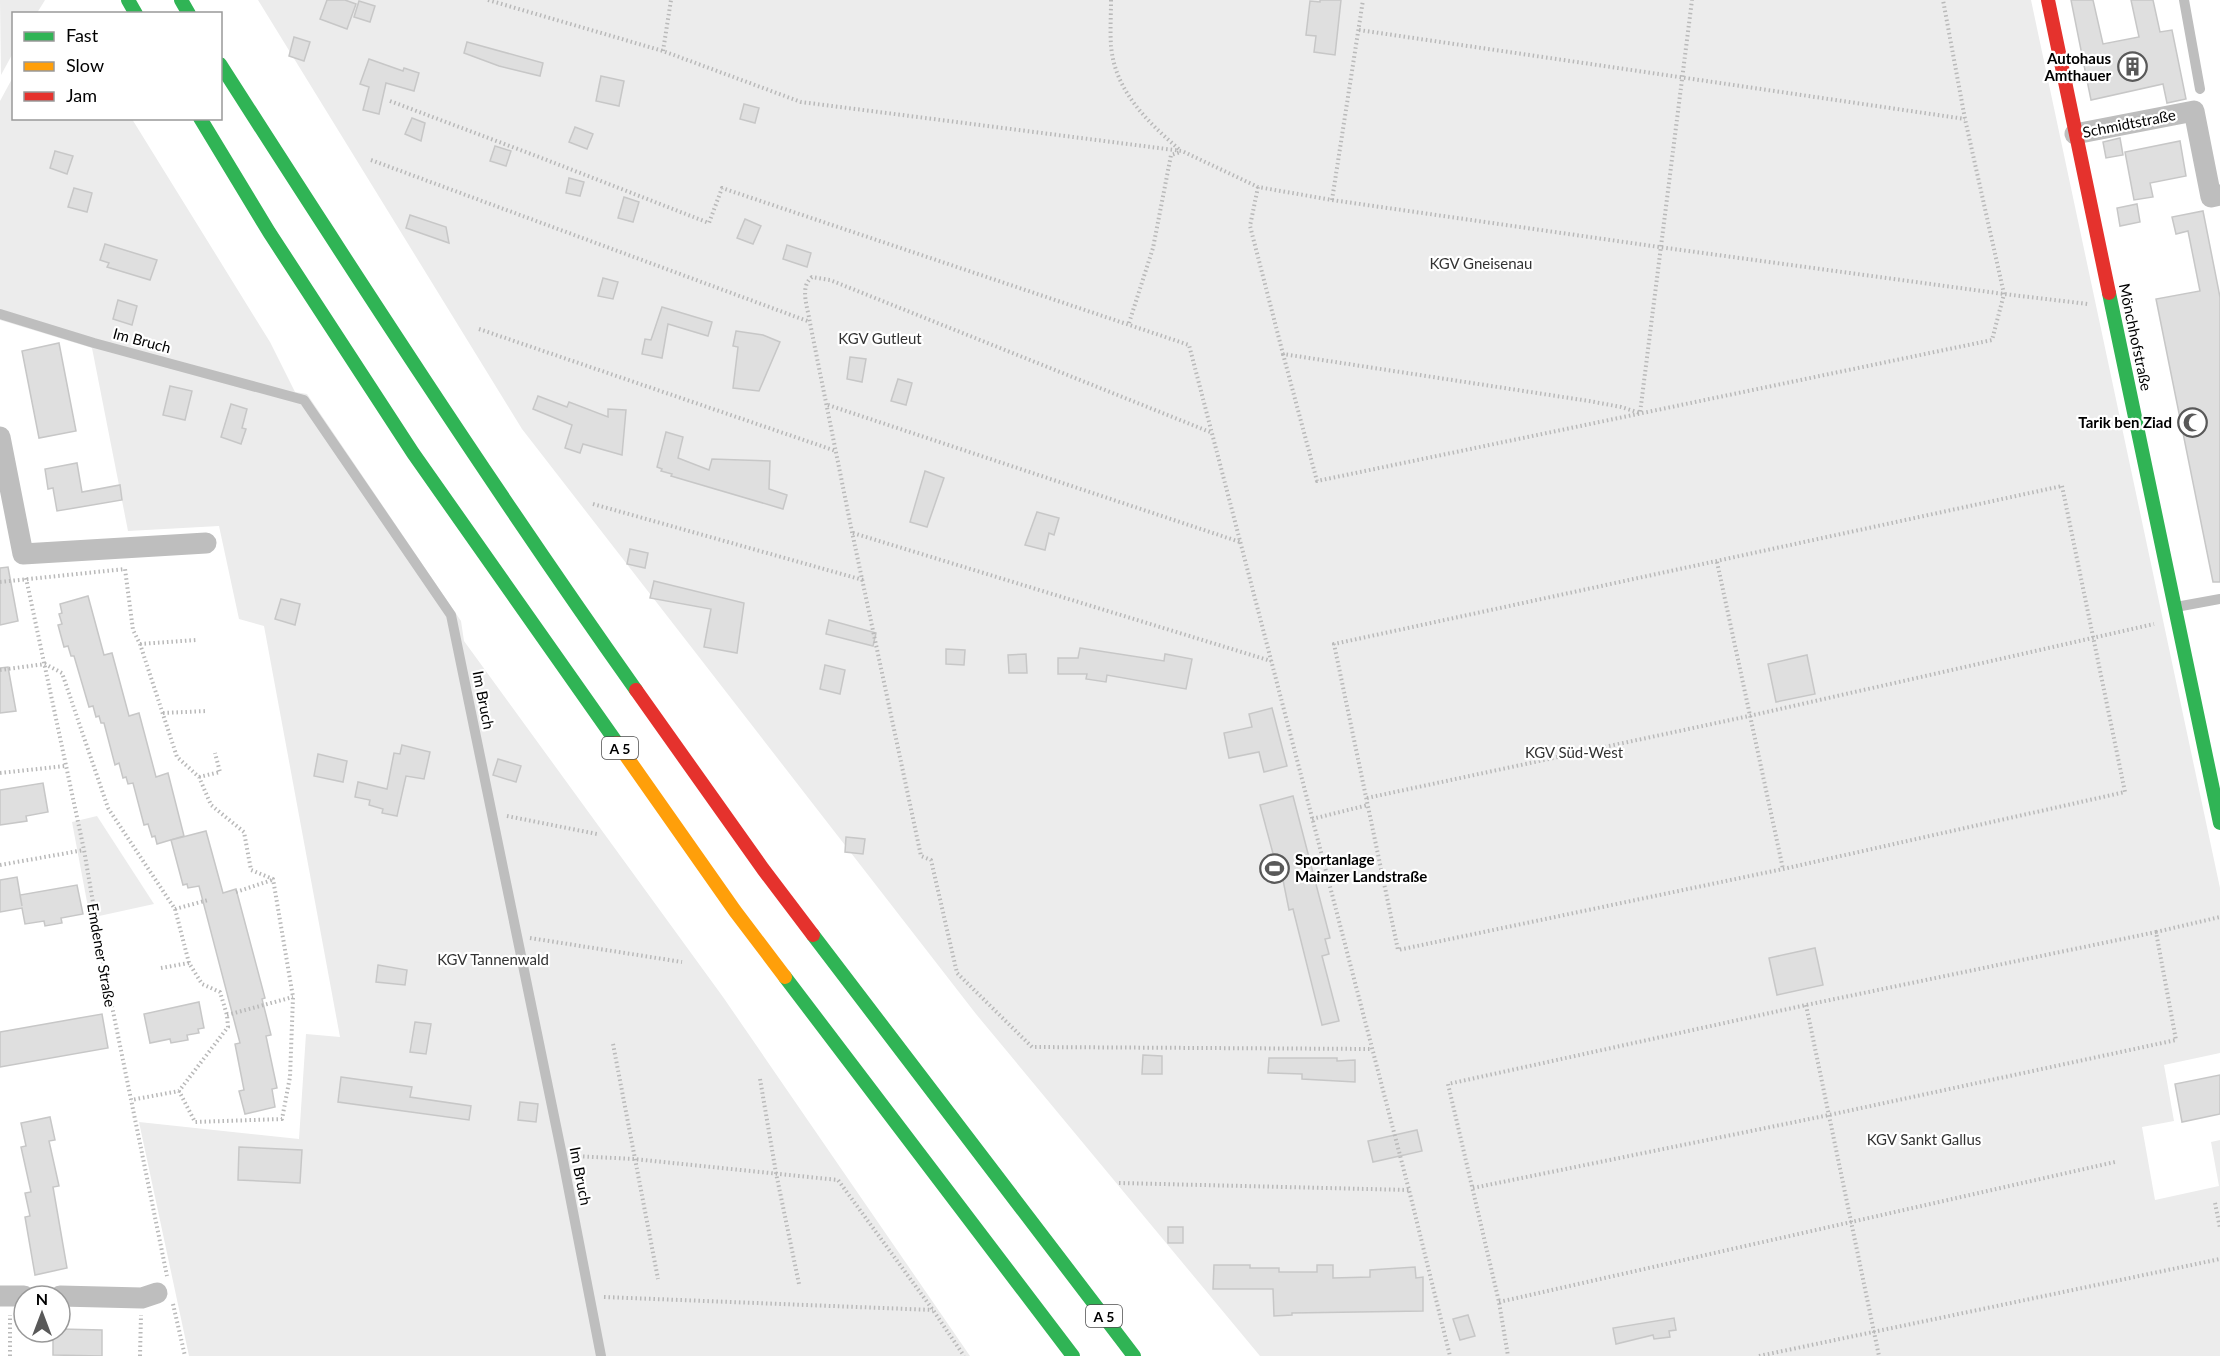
<svg xmlns="http://www.w3.org/2000/svg" width="2220" height="1356" viewBox="0 0 2220 1356" font-family="Lato,sans-serif">
<rect width="100%" height="100%" fill="#fff"/>
<g fill="#ececec">
<path d="M0,0H45L37,13L14,14L13,53L1,75Z"/>
<path d="M258,0H2031L2220,888V1053L2164,1065L2174,1121L2142,1127L2155,1200L2219,1186L2211,1142L2220,1140V1356H1260L976,1014L522,429Z"/>
<path d="M13,77L14,118L132,119L270,342L295,392L307,394L461,621L464,641L723,997L970,1356H189L139,1122L299,1139L306,1034L340,1037L264,626L239,619L219,526L128,531L92,348L0,320V101Z"/>
<path d="M97,816L154,904L90,918L72,822Z"/>
</g>
<g fill="#dfdfdf" stroke="#c7c7c7" stroke-width="1.5">
<path d="M327,0H345L356,4L347,29L320,19Z"/>
<path d="M1320,0H1341L1335,55L1314,52L1316,36L1306,35L1310,1L1320,2Z"/>
<path d="M2071,0H2093L2103,44L2139,37L2131,0H2153L2160,32L2172,30L2186,99L2167,103L2163,84L2091,100Z"/>
<path d="M359,1L375,6L370,22L354,17Z"/>
<path d="M294,37L310,42L304,61L289,56Z"/>
<path d="M467,42L543,63L540,76L499,66L464,53Z"/>
<path d="M369,59L403,71L404,68L419,73L414,91L386,83L379,114L363,110L369,87L360,84Z"/>
<path d="M601,76L624,81L619,106L596,101Z"/>
<path d="M744,104L759,108L755,123L740,119Z"/>
<path d="M412,118L425,123L421,141L405,134Z"/>
<path d="M575,127L593,134L587,149L569,142Z"/>
<path d="M2120,138L2123,155L2106,158L2103,142Z"/>
<path d="M2180,141L2186,176L2150,183L2153,197L2134,200L2125,152Z"/>
<path d="M495,146L511,151L506,166L490,161Z"/>
<path d="M55,151L73,156L67,174L50,168Z"/>
<path d="M569,178L584,182L580,196L566,193Z"/>
<path d="M74,188L92,193L87,212L68,207Z"/>
<path d="M624,197L639,202L633,222L618,218Z"/>
<path d="M2137,204L2140,222L2120,226L2117,208Z"/>
<path d="M2203,211L2220,297V582H2213L2156,299L2200,291L2188,231L2176,234L2172,217Z"/>
<path d="M410,215L446,227L449,243L406,228Z"/>
<path d="M745,219L761,226L753,244L737,238Z"/>
<path d="M105,244L157,260L150,280L107,267L109,263L100,260Z"/>
<path d="M787,245L811,253L807,267L783,259Z"/>
<path d="M603,278L618,282L613,299L598,296Z"/>
<path d="M118,300L137,306L132,325L113,319Z"/>
<path d="M662,307L712,322L708,336L668,324L662,358L642,354L645,339L651,340Z"/>
<path d="M736,331L763,335L780,342L759,391L733,388L738,347L733,346Z"/>
<path d="M59,343L76,431L39,438L22,351Z"/>
<path d="M850,357L866,359L862,382L847,379Z"/>
<path d="M898,379L912,383L906,405L891,401Z"/>
<path d="M170,386L192,391L185,420L163,415Z"/>
<path d="M538,396L567,407L569,402L608,417V409L626,410L622,455L583,444L580,453L565,448L572,425L533,409Z"/>
<path d="M231,404L247,409L242,428L246,429L241,444L221,437Z"/>
<path d="M666,432L683,437L678,458L709,470L712,459L770,461L769,489L787,495L783,509L671,476L672,474L661,471L662,469L657,467Z"/>
<path d="M77,463L82,492L120,485L122,500L57,511L53,488L48,489L45,469Z"/>
<path d="M925,471L944,478L927,527L910,522Z"/>
<path d="M1037,512L1059,518L1054,535L1049,533L1045,550L1025,545Z"/>
<path d="M630,549L648,553L645,568L627,564Z"/>
<path d="M8,567L18,621L0,625V568Z"/>
<path d="M654,581L744,603L737,653L704,647L711,609L650,598Z"/>
<path d="M88,596L104,655L112,653L129,716L139,713L156,777L168,773L184,836L157,844L155,836L152,837L148,824L144,825L133,783L128,784L126,777L123,778L119,763L115,765L104,723H101L99,716L96,717L93,706L89,707L74,656H71L68,646L64,647L58,625L62,624L59,614L62,613L60,604Z"/>
<path d="M281,599L300,604L295,625L275,619Z"/>
<path d="M829,620L876,633L873,646L826,634Z"/>
<path d="M1080,648L1164,661L1165,654L1192,659L1186,689L1107,675L1106,682L1086,679L1087,674H1058V658H1078Z"/>
<path d="M946,649L965,650L964,665L946,664Z"/>
<path d="M1026,654L1027,673H1009L1008,655Z"/>
<path d="M1807,655L1815,694L1776,702L1768,664Z"/>
<path d="M825,665L845,670L840,694L820,689Z"/>
<path d="M8,667L16,711L0,713V668Z"/>
<path d="M1272,708L1287,766L1264,772L1259,752L1229,758L1224,733L1252,727L1249,714Z"/>
<path d="M402,745L430,752L424,779L406,776L397,816L382,813L383,809L369,805L370,800L355,797L358,782L387,789L394,753L400,754Z"/>
<path d="M318,754L347,761L343,782L314,776Z"/>
<path d="M498,759L521,766L516,782L493,775Z"/>
<path d="M43,783L48,812L26,816L27,821L0,825V790Z"/>
<path d="M1293,796L1330,938L1325,939L1329,954L1322,956L1339,1021L1322,1025L1293,909L1289,910L1279,860L1275,861L1260,805Z"/>
<path d="M206,831L223,893L236,889L265,998L262,999L271,1035L266,1036L277,1088L272,1089L275,1107L245,1114L239,1091L244,1090L235,1044L240,1043L199,886L188,888L187,884L183,885L171,840Z"/>
<path d="M846,837L865,839L863,854L845,852Z"/>
<path d="M17,877L22,906L20,895L77,885L83,914L61,918L62,923L45,926L44,921L25,924L22,908L0,912V880Z"/>
<path d="M1815,948L1823,985L1777,995L1769,958Z"/>
<path d="M378,965L407,970L405,985L376,982Z"/>
<path d="M199,1002L204,1028L198,1029L199,1033L187,1035L188,1040L171,1043L170,1039L150,1043L144,1014Z"/>
<path d="M102,1014L108,1048L0,1067V1032Z"/>
<path d="M415,1022L431,1024L426,1054L410,1052Z"/>
<path d="M1143,1055L1162,1056V1074H1142Z"/>
<path d="M1269,1058H1337V1061L1355,1060V1082L1302,1079V1074L1268,1073Z"/>
<path d="M2220,1075V1114L2182,1122L2175,1084Z"/>
<path d="M341,1077L412,1087L410,1097L471,1106L469,1120L338,1102Z"/>
<path d="M520,1102L538,1104L536,1122L518,1120Z"/>
<path d="M50,1117L55,1140L49,1141L59,1186L53,1187L67,1268L35,1275L25,1217L30,1216L25,1193L31,1192L21,1147L26,1146L21,1123Z"/>
<path d="M1417,1130L1422,1151L1373,1162L1368,1141Z"/>
<path d="M239,1147L302,1150L300,1183L238,1180Z"/>
<rect x="1168" y="1227" width="15" height="16"/>
<path d="M1214,1265H1250V1268H1279V1272H1317V1265H1333V1278L1370,1277V1270L1415,1267L1416,1278L1423,1277V1311L1292,1313V1315L1274,1316L1273,1289H1213Z"/>
<path d="M1468,1315L1475,1336L1460,1340L1453,1319Z"/>
<path d="M1674,1318L1676,1330L1669,1331L1670,1337L1654,1339L1653,1335L1616,1344L1613,1328Z"/>
<path d="M60,1329L102,1330V1356L53,1355V1332H60Z"/>
</g>
<g fill="none" stroke-linecap="round" stroke-linejoin="round">
<g stroke="#b9b9b9" stroke-width="4" stroke-dasharray="1.5 3" stroke-linecap="butt">
<path d="M488,0L663,51L801,102L1182,151L1258,187L1332,200L1659,247L2004,294L2088,304"/>
<path d="M1111,0C1111,15 1110,31 1111,46C1115,92 1149,123 1181,151"/>
<path d="M1359,30L1965,119"/>
<path d="M663,51L671,0"/>
<path d="M390,101L539,157L709,223L722,188L1189,345L1409,1190L1450,1356"/>
<path d="M371,160L810,322"/>
<path d="M1258,187L1250,226L1283,354L1589,401L1621,407L1640,413L1692,0"/>
<path d="M1332,200L1363,0"/>
<path d="M1129,323L1153,248L1171,155L1181,152"/>
<path d="M479,329L836,451"/>
<path d="M1283,354L1317,481L1992,340L2004,294L1965,119L1943,0"/>
<path d="M828,405L1240,542"/>
<path d="M1210,432L830,280L812,277C799,287 808,308 810,323L852,532L921,856L931,860L957,973L1032,1047L1372,1049"/>
<path d="M2062,486L2125,792L1783,869L1398,950L1334,644Z"/>
<path d="M593,504L863,580"/>
<path d="M853,533L1271,661"/>
<path d="M1717,562L1783,869"/>
<path d="M26,578L84,850L105,972L167,1276"/>
<path d="M0,582L125,569L133,630L140,644L177,757L199,777L211,805L244,832L251,870L273,879L293,997L290,1077L282,1119L195,1122L179,1091"/>
<path d="M140,644L196,640"/>
<path d="M0,670L45,664L62,673L108,808L175,909L189,963L202,984L220,992L227,1015L228,1027L179,1091L131,1100"/>
<path d="M163,713L207,711"/>
<path d="M0,773L65,766"/>
<path d="M199,777L220,772L215,753"/>
<path d="M1367,798L1749,716L2154,624"/>
<path d="M507,816L597,834"/>
<path d="M1312,819L1368,805"/>
<path d="M0,865L84,850"/>
<path d="M236,892L272,880"/>
<path d="M175,909L208,900"/>
<path d="M2156,932L2220,917"/>
<path d="M530,938L682,962"/>
<path d="M161,968L189,963"/>
<path d="M1806,1005L1879,1356"/>
<path d="M227,1015L293,997"/>
<path d="M613,1044L658,1279"/>
<path d="M760,1079L776,1173L799,1284"/>
<path d="M574,1156L634,1159L838,1180L933,1310L964,1356"/>
<path d="M1119,1183L1409,1190"/>
<path d="M1473,1188L1829,1115L2176,1040L2156,932L1806,1005L1448,1084L1499,1302L1508,1356"/>
<path d="M2215,1203L2220,1228"/>
<path d="M604,1297L933,1310"/>
<path d="M1499,1302L2115,1162"/>
<path d="M173,1304L185,1356"/>
<path d="M10,1356V1315"/>
<path d="M140,1356L141,1315"/>
<path d="M1759,1356L2220,1259"/>
</g>
<g stroke="#bebebe" stroke-width="10">
<path d="M2184,0L2200,89"/>
<path d="M0,314L94,343L304,400L451,615L562,1155L601,1356"/>
<path d="M2176,607L2220,599"/>
</g>
<g stroke="#bebebe" stroke-width="21">
<path d="M2075,134L2194,111L2211,197L2220,195"/>
<path d="M0,437L23,554L206,543"/>
<path d="M0,1296H24"/>
<path d="M60,1296L142,1298L157,1293"/>
</g>
<g stroke="#30b455" stroke-width="14">
<path d="M128,0L136,14"/>
<path d="M181,0L189,14"/>
<path d="M220,64C355,275 491,485 636,690"/>
<path d="M200,118L269,232L413,453L617,743"/>
<path d="M2109,293L2220,823"/>
<path d="M813,935L1134,1356"/>
<path d="M785,977L1073,1356"/>
</g>
<path stroke="#ff9f0a" stroke-width="14" d="M617,743L735,911L785,977"/>
<g stroke="#e5322d" stroke-width="14">
<path d="M2048,0L2109,293"/>
<path d="M636,690L763,869L813,935"/>
</g>
</g>
<defs>
<symbol id="building-ring" viewBox="-11 -11 22 22"><circle r="9.5" fill="#fff" stroke="#595959" stroke-width="1.5"/><path d="M-4-6H4V6H1V3H-1V6H-4ZM-2.5-4.3h1.7v1.8h-1.7ZM.8-4.3h1.7v1.8H.8ZM-2.5-1h1.7V.8h-1.7ZM.8-1h1.7V.8H.8Z" fill="#595959"/></symbol>
<symbol id="mosque-ring" viewBox="-11 -11 22 22"><circle r="9.5" fill="#fff" stroke="#595959" stroke-width="1.5"/><path d="M3.5-4.9A6 6 0 1 0 3.5 4.9A5 5 0 1 1 3.5-4.9Z" fill="#595959"/></symbol>
<symbol id="stadium-ring" viewBox="-11 -11 22 22"><circle r="9.5" fill="#fff" stroke="#595959" stroke-width="1.5"/><path d="M0-5a6.5 5 0 1 0 0 10a6.5 5 0 1 0 0-10ZM-3.5-1.8h7v3.6h-7Z" fill="#595959"/></symbol>
</defs>
<g fill-rule="evenodd">
<use href="#building-ring" x="2116" y="50" width="33" height="33"/>
<use href="#mosque-ring" x="2176" y="406" width="33" height="33"/>
<use href="#stadium-ring" x="1258" y="852" width="33" height="33"/>
</g>
<g text-anchor="middle" dominant-baseline="central" stroke-width="4.5" stroke-linejoin="round" paint-order="stroke">
<g fill="#fff" stroke="#4c4c4c" stroke-width="1.5">
<rect x="602" y="737" width="36" height="22" rx="4.5"/>
<rect x="1086" y="1305" width="36" height="22" rx="4.5"/>
</g>
<g font-size="14" font-weight="bold" fill="#000">
<text x="620" y="748">A 5</text>
<text x="1104" y="1316">A 5</text>
</g>
<g font-size="15" font-weight="bold" fill="#000" stroke="#fff" text-anchor="end">
<text x="2111" y="58">Autohaus<tspan x="2111" dy="17">Amthauer</tspan></text>
<text x="2172" y="422">Tarik ben Ziad</text>
<text x="1295" y="859" text-anchor="start">Sportanlage<tspan x="1295" dy="17">Mainzer Landstraße</tspan></text>
</g>
<g font-size="15" fill="#000" stroke="#fff">
<text transform="translate(2129 123) rotate(-11)">Schmidtstraße</text>
<text transform="translate(2136 337) rotate(78)">Mönchhofstraße</text>
<text transform="translate(142 340) rotate(15)">Im Bruch</text>
<text transform="translate(484 700) rotate(79)">Im Bruch</text>
<text transform="translate(102 955) rotate(80)">Emdener Straße</text>
<text transform="translate(581 1176) rotate(79)">Im Bruch</text>
</g>
<g font-size="15" fill="#333" stroke="#fff">
<text x="1481" y="263">KGV Gneisenau</text>
<text x="880" y="338">KGV Gutleut</text>
<text x="1574" y="752">KGV Süd-West</text>
<text x="493" y="959">KGV Tannenwald</text>
<text x="1924" y="1139">KGV Sankt Gallus</text>
</g>
</g>
<rect x="12" y="12" width="210" height="108" fill="#ffffff" stroke="#999999" stroke-width="1.5"/>
<rect x="24" y="32" width="30" height="9" fill="#30b455" stroke="#999999" stroke-width="1.5"/>
<text x="66" y="42" font-size="18" fill="#000000">Fast</text>
<rect x="24" y="62" width="30" height="9" fill="#ff9f0a" stroke="#999999" stroke-width="1.5"/>
<text x="66" y="72" font-size="18" fill="#000000">Slow</text>
<rect x="24" y="92" width="30" height="9" fill="#e5322d" stroke="#999999" stroke-width="1.5"/>
<text x="66" y="102" font-size="18" fill="#000000">Jam</text>
<g transform="translate(42 1314)"><circle r="28" fill="#ffffff" stroke="#999999" stroke-width="1.5"/>
<path d="M0-4.5L10 22L0 15L-10 22Z" fill="#595959"/>
<text y="-9" font-size="16" font-weight="bold" text-anchor="middle" fill="#000000">N</text>
</g>
</svg>
